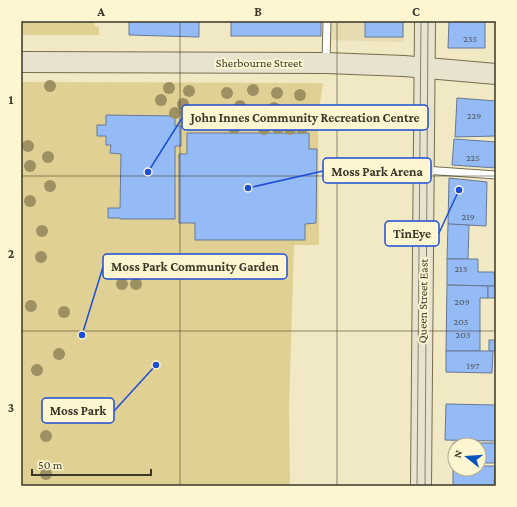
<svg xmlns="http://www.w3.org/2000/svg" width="517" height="507" viewBox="0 0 517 507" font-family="'Crimson Pro',serif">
<rect width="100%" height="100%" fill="#f1e8c4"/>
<path fill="#e7dbb1" d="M329,21H404V40L400,42L329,40Z"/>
<g fill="#e0d093">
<path d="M21,21H94L95,26L99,27V35H21Z"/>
<path d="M21,82L323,83L318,116L319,245H294L289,408L290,486H21Z"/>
</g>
<g fill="#95bbf6" stroke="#677894">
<path d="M129,21H199V37L129,35Z"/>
<rect x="231" y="21" width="90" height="15"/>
<rect x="365" y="21" width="38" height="16"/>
<path d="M449,21H485V48H448Z"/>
<path d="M457,98L496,101V136L455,137Z"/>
<path d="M106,115L175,116V126H181V146H175V219H120V218H108V208H120L121,154L110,153L111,145H106V136H97V125H106Z"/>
<path d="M187,133H309V149H317L316,223L305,224V240H195V223H179V154H187Z"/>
<path d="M454,139L496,142V168L452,165Z"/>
<path d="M449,178L487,182L486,226L448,224Z"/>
<path d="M448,224L469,225L468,259H447Z"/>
<path d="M447,259H478V272H494L495,286L447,285Z"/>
<path d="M447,285L488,286V298H480V351H446Z"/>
<rect x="488" y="286" width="8" height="12"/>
<rect x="489" y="340" width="7" height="11"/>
<path d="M446,351H493L492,373L446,372Z"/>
<path d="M446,404L496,405V441L445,440Z"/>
<path d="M453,443H496V463H479V445H455V463H453Z"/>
<path d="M453,466H455V469H479V466H495L494,486H453Z"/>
</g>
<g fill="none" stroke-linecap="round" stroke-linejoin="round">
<defs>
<g id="lane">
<path d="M326,63L327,21"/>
<path d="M424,170L496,175"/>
</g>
<g id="secondary">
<path d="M21,62L326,63L404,66L496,74"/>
<path d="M421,486L425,21"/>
</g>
</defs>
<use href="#lane" stroke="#776e4e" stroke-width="9"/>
<use href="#secondary" stroke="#776e4e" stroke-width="22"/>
<use href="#lane" stroke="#fff" stroke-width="7"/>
<use href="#secondary" stroke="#e8e3cf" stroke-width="20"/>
<g stroke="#88826b" stroke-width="1">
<path d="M417,486L421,21"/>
<path d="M425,486L428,21"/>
</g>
</g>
<g fill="#9d9163">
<circle cx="50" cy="86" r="6"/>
<circle cx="169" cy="88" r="6"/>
<circle cx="253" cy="90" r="6"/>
<circle cx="189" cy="91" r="6"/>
<circle cx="227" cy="93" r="6"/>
<circle cx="277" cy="93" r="6"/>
<circle cx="300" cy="95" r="6"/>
<circle cx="161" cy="100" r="6"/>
<circle cx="183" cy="104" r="6"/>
<circle cx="240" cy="106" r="6"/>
<circle cx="274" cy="108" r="6"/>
<circle cx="175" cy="113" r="6"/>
<circle cx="234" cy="128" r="6"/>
<circle cx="278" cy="128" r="6"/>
<circle cx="302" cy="128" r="6"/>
<circle cx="264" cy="129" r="6"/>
<circle cx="290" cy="129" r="6"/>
<circle cx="28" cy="146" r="6"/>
<circle cx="48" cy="157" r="6"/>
<circle cx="30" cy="166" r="6"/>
<circle cx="50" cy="186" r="6"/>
<circle cx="30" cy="201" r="6"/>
<circle cx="42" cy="231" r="6"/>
<circle cx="41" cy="257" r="6"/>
<circle cx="157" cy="259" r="6"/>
<circle cx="122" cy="284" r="6"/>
<circle cx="136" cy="284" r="6"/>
<circle cx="31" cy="306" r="6"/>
<circle cx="64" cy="312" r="6"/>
<circle cx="59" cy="354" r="6"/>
<circle cx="37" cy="370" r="6"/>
<circle cx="46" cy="436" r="6"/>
<circle cx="46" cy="474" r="6"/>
</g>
<path fill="none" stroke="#3b3729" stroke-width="1" stroke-opacity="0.55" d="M180,21V486M337,21V486M21,176H496M21,331H496"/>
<g text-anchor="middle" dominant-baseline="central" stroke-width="4" stroke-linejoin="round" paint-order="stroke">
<g font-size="10" fill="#52585c">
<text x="470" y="38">235</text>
<text x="474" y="115">229</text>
<text x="473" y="157">225</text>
<text x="468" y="216">219</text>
<text x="461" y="268">213</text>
<text x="462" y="301">209</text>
<text x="461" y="321">205</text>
<text x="463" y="334">203</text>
<text x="473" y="365">197</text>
</g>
<g font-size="12" fill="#3b3729" stroke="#fef5d1">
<text x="259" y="63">Sherbourne Street</text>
<text transform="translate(423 301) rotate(-89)">Queen Street East</text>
</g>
</g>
<path fill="none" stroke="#1d4ed8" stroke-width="1.5" d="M148 172L182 118M248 188L323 171M459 190L439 233M82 335L103 267M156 365L114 411"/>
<g fill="#1d4ed8" stroke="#fef5d1" stroke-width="1.5">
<circle cx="148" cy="172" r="4"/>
<circle cx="248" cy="188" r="4"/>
<circle cx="459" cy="190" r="4"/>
<circle cx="82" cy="335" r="4"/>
<circle cx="156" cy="365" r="4"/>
</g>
<g fill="#fef5d1" stroke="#1d4ed8" stroke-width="1.5">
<rect x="182" y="105" width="246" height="25" rx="4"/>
<rect x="323" y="158" width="108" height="25" rx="4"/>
<rect x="385" y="221" width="54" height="25" rx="4"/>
<rect x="103" y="254" width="184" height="25" rx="4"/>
<rect x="42" y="398" width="72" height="25" rx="4"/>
</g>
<g font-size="13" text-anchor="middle" font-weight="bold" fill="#3b3729">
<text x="305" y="122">John Innes Community Recreation Centre</text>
<text x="377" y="176">Moss Park Arena</text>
<text x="412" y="238">TinEye</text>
<text x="195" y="271">Moss Park Community Garden</text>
<text x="78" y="415">Moss Park</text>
</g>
<rect width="517" height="507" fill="none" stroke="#fef5d1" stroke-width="44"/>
<g transform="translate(467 457) rotate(287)"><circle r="19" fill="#fef5d1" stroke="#b0a98e"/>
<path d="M0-3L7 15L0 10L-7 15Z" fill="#0455bf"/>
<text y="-6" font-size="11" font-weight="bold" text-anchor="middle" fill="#3b3729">N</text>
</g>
<path d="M32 469v6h119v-6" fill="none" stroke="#3b3729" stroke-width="2"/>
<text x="38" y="469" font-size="12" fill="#3b3729" stroke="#fef5d1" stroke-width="3" paint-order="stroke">50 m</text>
<rect x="22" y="22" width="473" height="463" fill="none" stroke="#3b3729" stroke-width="1.5"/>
<g font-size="13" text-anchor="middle" font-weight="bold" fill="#3b3729">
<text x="101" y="16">A</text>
<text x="258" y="16">B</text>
<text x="416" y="16">C</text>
<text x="11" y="104">1</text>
<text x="11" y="258">2</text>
<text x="11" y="412">3</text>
</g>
</svg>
